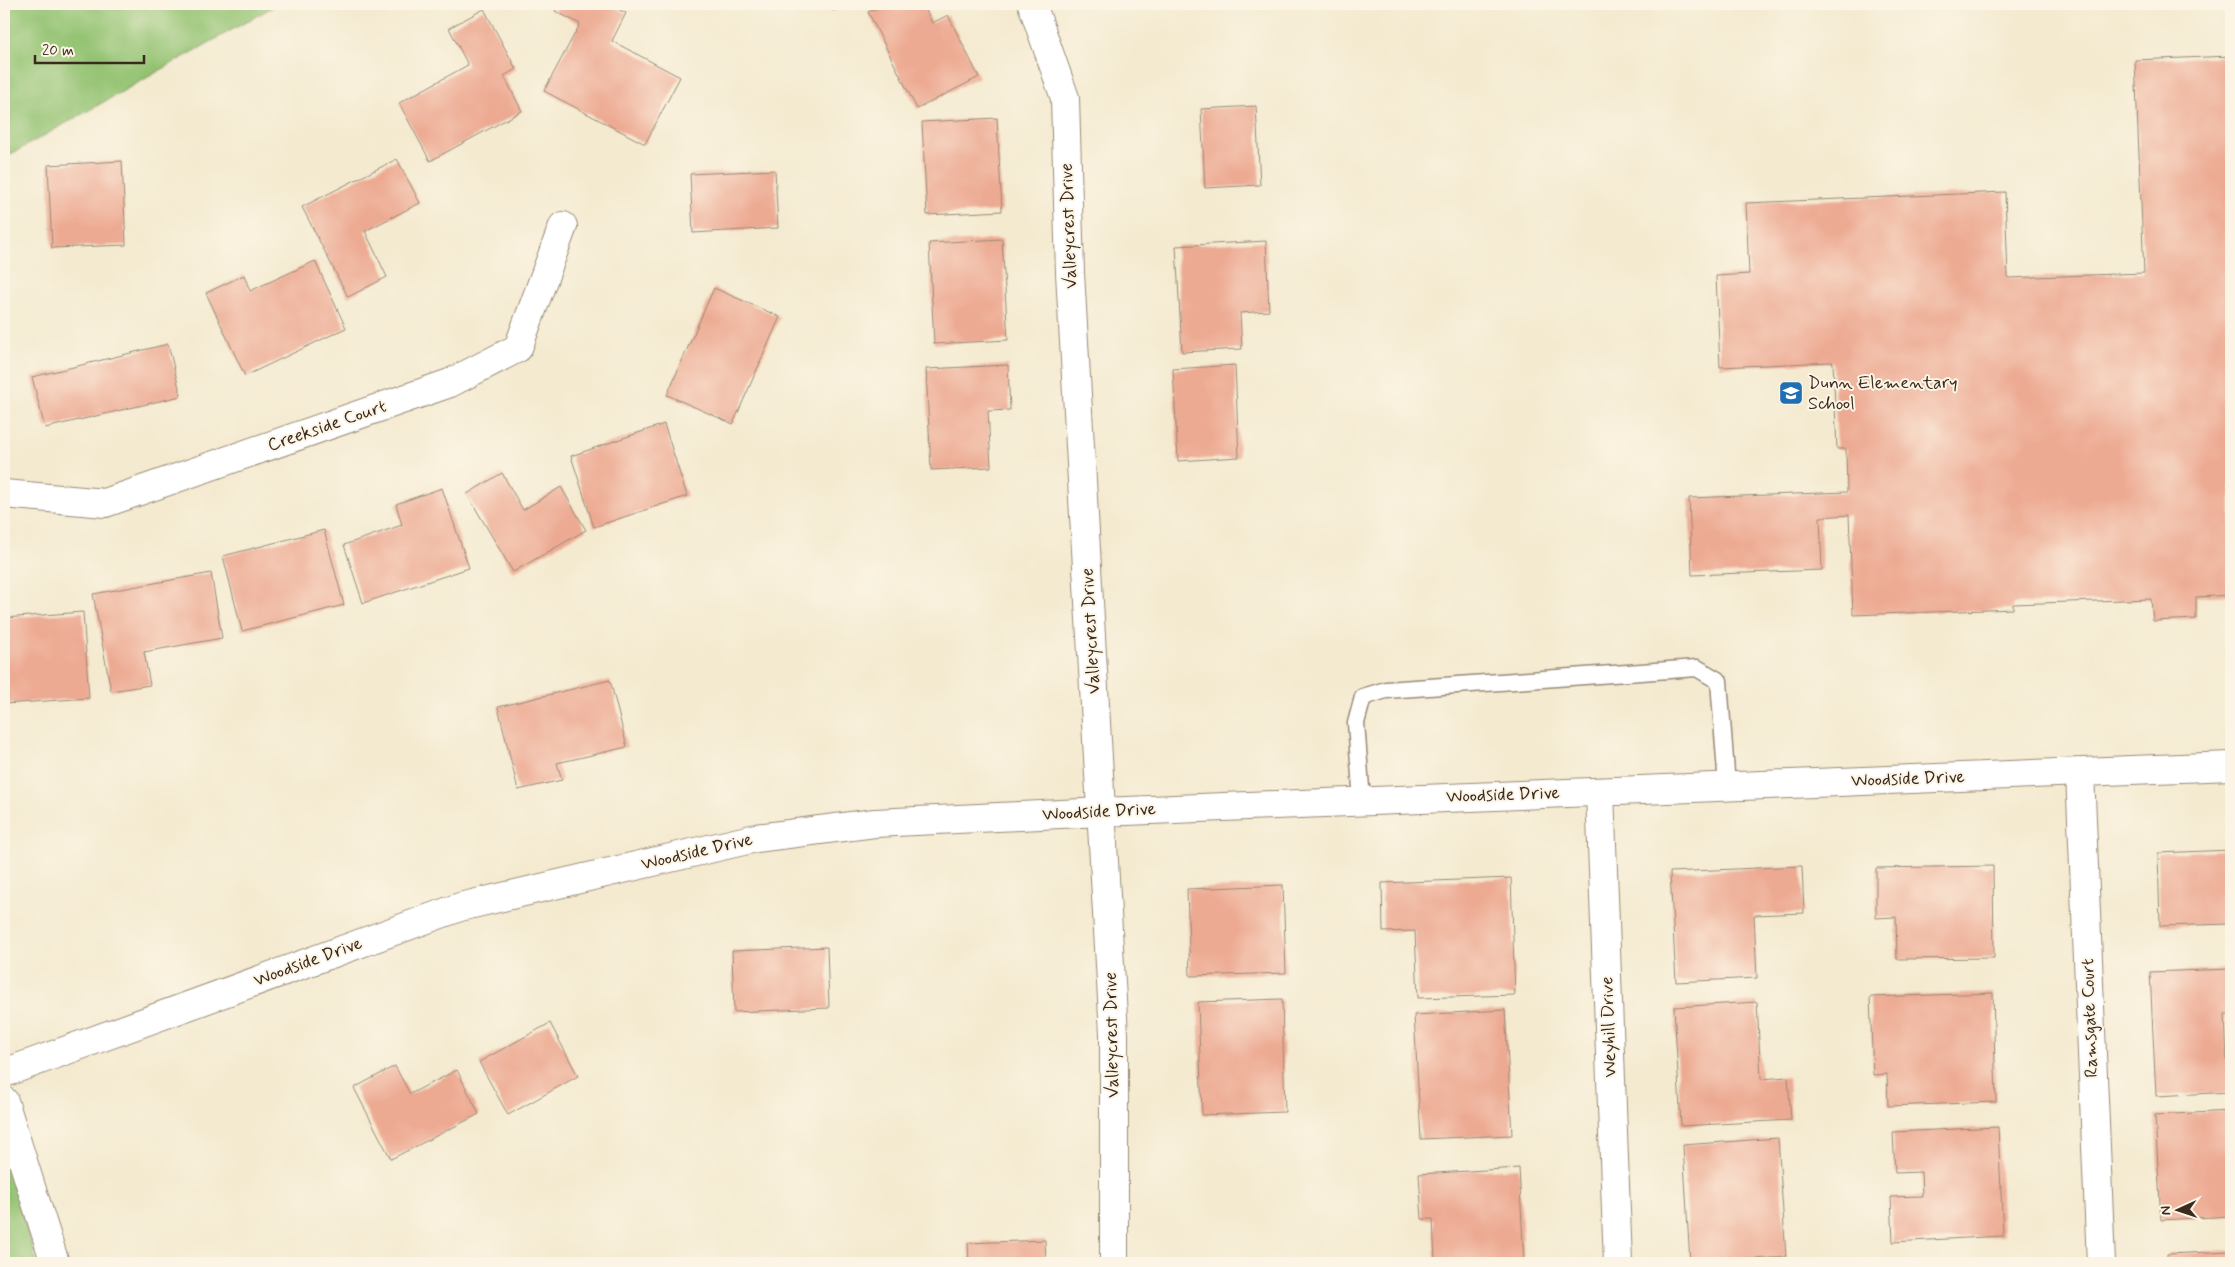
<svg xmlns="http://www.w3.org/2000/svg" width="2235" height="1267" viewBox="0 0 2235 1267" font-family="Mynerve,sans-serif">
<rect width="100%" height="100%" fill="#fcf5e5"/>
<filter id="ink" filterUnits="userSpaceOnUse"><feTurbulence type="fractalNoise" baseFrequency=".02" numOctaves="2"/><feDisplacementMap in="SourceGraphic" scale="10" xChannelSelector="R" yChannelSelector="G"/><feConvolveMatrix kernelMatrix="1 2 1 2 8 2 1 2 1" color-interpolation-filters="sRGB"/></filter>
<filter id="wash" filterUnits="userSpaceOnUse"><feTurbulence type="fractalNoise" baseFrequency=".0096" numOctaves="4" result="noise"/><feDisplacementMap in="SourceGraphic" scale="20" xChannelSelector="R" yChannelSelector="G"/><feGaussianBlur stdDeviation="1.12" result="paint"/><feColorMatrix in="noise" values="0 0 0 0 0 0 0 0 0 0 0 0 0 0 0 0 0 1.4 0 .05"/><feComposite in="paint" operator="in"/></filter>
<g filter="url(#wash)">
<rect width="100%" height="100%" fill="#f4ead0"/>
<g fill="#93c271" stroke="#677648">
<path d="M4,4H278L4,158Z"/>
<path d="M4,1155L37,1263H4Z"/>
</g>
<g id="blocks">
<g fill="#edaa93">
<path d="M559,4H608L626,13L612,41L680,77L645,144L544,91L580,24L555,11Z"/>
<path d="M826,4H840L834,11Z"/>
<path d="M885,4H923L932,23L948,15L979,77L917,109L868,12Z"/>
<path d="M484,9L516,69L504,76L522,111L430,161L399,103L468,65L449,28Z"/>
<path d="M2231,56V595L2196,597V619L2153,621L2151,599L2013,604V609L1853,615L1849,515L1820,517L1822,570L1692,575L1689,498L1847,492L1846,449H1837L1833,362L1720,367L1716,276L1749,274L1746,203L2005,192L2008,278L2144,273L2135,60Z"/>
<path d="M1256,106L1260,185L1205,188L1201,109Z"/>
<path d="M997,118L1002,211L927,215L922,122Z"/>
<path d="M397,159L420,203L365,231L387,277L348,297L302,207Z"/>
<path d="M122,161L126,245L52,248L48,165Z"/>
<path d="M775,170L778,228L693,233L690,174Z"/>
<path d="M1002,239L1008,340L934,344L929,243Z"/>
<path d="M1266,241L1269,311L1240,313L1242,349L1182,352L1176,246Z"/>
<path d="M315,261L346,328L245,376L206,293L244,275L250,291Z"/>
<path d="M714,288L780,317L733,424L667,395Z"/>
<path d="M168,344L181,396L45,428L32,377Z"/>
<path d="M1008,365L1010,410L988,411L991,467L931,470L926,369Z"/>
<path d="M1235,365L1239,457L1178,461L1173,369Z"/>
<path d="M664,424L687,496L594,527L571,456Z"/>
<path d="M502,473L523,510L561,487L586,530L513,572L467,494Z"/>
<path d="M442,488L469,568L363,603L344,545L402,525L396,504Z"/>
<path d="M324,530L344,605L242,631L223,556Z"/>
<path d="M211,573L222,638L144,652L150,685L111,691L93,594Z"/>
<path d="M83,612L89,698L4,704V618Z"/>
<path d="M610,680L627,747L557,763L562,780L518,790L498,707Z"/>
<path d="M2231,850V924L2160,926L2158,853Z"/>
<path d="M1802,866L1804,913L1754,915L1757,978L1676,982L1670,872Z"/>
<path d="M1993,866L1994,958L1897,959L1896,917L1876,918V868Z"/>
<path d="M1511,878L1515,995L1418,998L1415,931L1383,932L1382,883Z"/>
<path d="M1283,885L1286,973L1190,976L1187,889Z"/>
<path d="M827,947L829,1008L734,1012L732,951Z"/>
<path d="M2231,969V1014H2225L2227,1061L2231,1060V1092L2156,1096L2150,972Z"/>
<path d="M1993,993L1996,1102L1888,1106L1887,1074L1873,1075L1870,997Z"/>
<path d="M1282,999L1285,1112L1202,1115L1198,1002Z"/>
<path d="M1757,1002L1761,1079L1788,1077L1791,1120L1681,1126L1674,1007Z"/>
<path d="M1505,1010L1512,1135L1421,1139L1414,1015Z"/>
<path d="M550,1023L578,1076L508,1115L479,1062Z"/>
<path d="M395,1066L410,1094L457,1070L479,1114L391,1159L354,1088Z"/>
<path d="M2231,1111V1216L2161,1220L2155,1115Z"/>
<path d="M1998,1127L2003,1236L1893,1242L1891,1197L1922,1196L1921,1172L1895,1173L1893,1132Z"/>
<path d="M1778,1138L1786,1257L1690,1263L1683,1145Z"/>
<path d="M1519,1168L1524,1263H1435L1433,1219H1422L1419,1174Z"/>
<path d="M1045,1240L1046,1263H969L968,1243Z"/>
<path d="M2231,1251V1263H2167V1254Z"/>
</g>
</g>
</g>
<g filter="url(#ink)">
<use href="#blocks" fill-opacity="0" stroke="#988a77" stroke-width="1"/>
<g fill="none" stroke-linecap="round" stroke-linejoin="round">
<defs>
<path id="service" d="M1362,801L1356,723L1363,697L1386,690L1697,668L1719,681L1727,786"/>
<g id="minor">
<path d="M1032,4L1065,98L1070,273L1114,1034V1263"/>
<path d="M4,494L105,503L450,383L518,348L563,226"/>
<path d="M2080,773L2101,1263"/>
<path d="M1600,792L1618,1263"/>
<path d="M4,1101L55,1263"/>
</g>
<path id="tertiary" d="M4,1073L460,907L756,838L875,823L1102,812L2231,766"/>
</defs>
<use href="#service" stroke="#988a77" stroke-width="19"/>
<use href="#minor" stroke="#988a77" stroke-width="30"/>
<use href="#tertiary" stroke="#988a77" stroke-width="30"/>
<use href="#service" stroke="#fff" stroke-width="16"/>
<use href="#minor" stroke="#fff" stroke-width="28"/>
<use href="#tertiary" stroke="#fff" stroke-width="28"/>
</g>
</g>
<defs>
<symbol id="school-square" viewBox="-11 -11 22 22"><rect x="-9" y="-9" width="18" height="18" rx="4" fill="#1f6fb2" stroke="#fcf5e5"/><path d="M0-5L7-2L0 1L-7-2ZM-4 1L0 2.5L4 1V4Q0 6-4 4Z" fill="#fff"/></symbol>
</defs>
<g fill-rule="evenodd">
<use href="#school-square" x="1777" y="379" width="28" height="28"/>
</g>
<g text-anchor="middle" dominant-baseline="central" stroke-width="4" stroke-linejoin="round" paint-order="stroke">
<g font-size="18" fill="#3b2a1e" stroke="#fcf5e5">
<text transform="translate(1069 226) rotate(-92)">Valleycrest Drive</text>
<text transform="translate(327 426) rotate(-19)">Creekside Court</text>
<text transform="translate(1091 631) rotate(-93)">Valleycrest Drive</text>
<text transform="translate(1908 779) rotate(-2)">Woodside Drive</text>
<text transform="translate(1503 795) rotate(-2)">Woodside Drive</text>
<text transform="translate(1099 812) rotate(-3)">Woodside Drive</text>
<text transform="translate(697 852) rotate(-13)">Woodside Drive</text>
<text transform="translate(308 962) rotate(-20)">Woodside Drive</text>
<text transform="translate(2090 1018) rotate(-92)">Ramsgate Court</text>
<text transform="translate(1609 1027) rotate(-92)">Weyhill Drive</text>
<text transform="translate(1112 1035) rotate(-91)">Valleycrest Drive</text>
</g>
<g font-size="18" fill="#3b2a1e" stroke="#fcf5e5" text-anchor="start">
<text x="1808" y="383">Dunn Elementary<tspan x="1808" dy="21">School</tspan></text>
</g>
</g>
<rect width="2235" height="1267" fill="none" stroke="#fcf5e5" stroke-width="20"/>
<g transform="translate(2178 1210) rotate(267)" stroke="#fcf5e5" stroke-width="4" paint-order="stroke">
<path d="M0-4L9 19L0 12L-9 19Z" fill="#3b2a1e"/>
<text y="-8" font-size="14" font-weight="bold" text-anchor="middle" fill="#3b2a1e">N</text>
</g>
<path d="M35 55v8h109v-8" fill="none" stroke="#3b2a1e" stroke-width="2.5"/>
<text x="42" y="55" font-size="15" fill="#3b2a1e" stroke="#fcf5e5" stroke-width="4" paint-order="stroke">20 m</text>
</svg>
